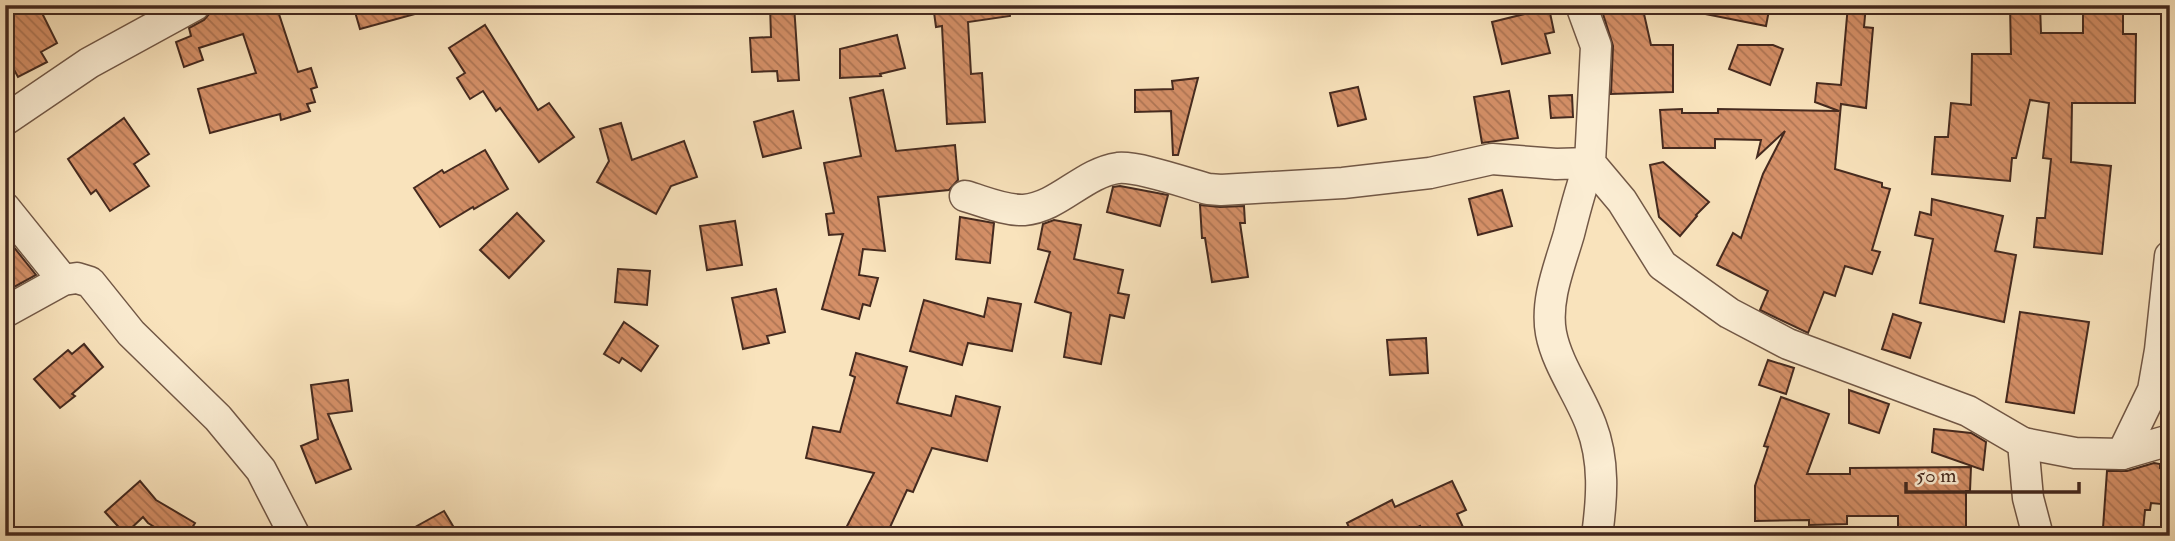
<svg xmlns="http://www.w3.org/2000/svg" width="2175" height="541" viewBox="0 0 2175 541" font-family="'IM FELL Double Pica',serif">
<defs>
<pattern id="building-back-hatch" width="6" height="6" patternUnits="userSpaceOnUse" patternTransform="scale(1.75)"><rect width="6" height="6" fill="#d48f67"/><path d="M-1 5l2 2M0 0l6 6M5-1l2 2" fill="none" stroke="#ae7554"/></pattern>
</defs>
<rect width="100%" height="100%" fill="#f9e3bc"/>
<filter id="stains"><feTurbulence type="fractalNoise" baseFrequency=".00286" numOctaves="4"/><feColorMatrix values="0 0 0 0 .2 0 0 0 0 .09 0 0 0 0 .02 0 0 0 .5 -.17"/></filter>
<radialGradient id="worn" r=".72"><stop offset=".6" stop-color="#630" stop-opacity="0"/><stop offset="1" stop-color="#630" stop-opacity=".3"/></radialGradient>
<g fill="url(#building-back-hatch)" stroke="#452a1f" stroke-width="2">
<path d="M26,5H38L57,43L41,52L47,62L18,77L5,53V16Z"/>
<path d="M220,5L223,14L251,5H276L298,72L311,68L317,87L311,89L315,102L307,104L310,111L281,120L280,114L210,133L198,89L256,73L243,34L199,48L203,60L184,67L176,42L191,36L189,28L204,20L210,13L212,6Z"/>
<path d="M353,5H426V11L360,29Z"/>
<path d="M770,5H794L799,80L778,81L777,71L752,72L750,38L771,37Z"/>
<path d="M933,5H1009L1010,16L968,22L971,74L982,73L985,122L947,124L942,26L936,27Z"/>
<path d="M1621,5H1642L1651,45H1673V92L1611,94L1613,46L1603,14L1622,9Z"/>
<path d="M1706,5H1770L1766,26L1705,14Z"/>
<path d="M1848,5H1866L1864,27L1873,28L1866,108L1841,104L1835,169L1882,183V187L1890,189L1872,250L1880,252L1872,274L1845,266L1835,296L1824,292L1808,333L1760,310L1768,291L1717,265L1733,233L1741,238L1763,174L1785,131L1757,157L1761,140L1715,139V148H1663L1660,110L1682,109V113H1718V109L1839,111L1815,102L1817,83L1841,85Z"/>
<path d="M2010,5H2040L2041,33H2083V5H2123V34H2136L2135,103H2072L2071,162L2111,166L2102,254L2034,247L2037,218H2045L2051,159L2043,158L2049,103L2030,100L2016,158H2012L2010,181L1932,174L1935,137H1948L1951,103L1971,105L1972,54H2011Z"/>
<path d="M1549,8L1554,32L1545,34L1550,53L1502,64L1492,22Z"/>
<path d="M485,25L538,110L549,103L574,137L539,162L500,108L496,111L483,91L470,99L457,78L465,73L449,48Z"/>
<path d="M897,35L905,68L880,74L881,76L840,78V49Z"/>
<path d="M1738,45H1773L1783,49L1770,85L1729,69Z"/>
<path d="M1198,78L1178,155H1173L1171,111L1135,112V90L1173,89L1172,81Z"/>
<path d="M1358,87L1366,119L1338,126L1330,93Z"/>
<path d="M883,90L896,151L955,145L958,180L949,190L878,197L885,251L863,249L859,275L878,278L870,306L863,304L859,319L822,309L843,234L829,235L826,214L834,213L824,163L861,156L850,98Z"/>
<path d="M1509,91L1518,138L1482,143L1474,97Z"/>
<path d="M1572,95L1573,117L1551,118L1549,96Z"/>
<path d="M793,111L801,148L763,157L754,122Z"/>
<path d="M124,118L149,154L134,164L149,186L110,211L96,190L91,194L68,159Z"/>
<path d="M621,123L632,160L684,141L697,177L671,186L656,214L597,182L609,161L600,129Z"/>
<path d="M485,150L508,189L474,209L473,207L440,227L414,188L442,170L444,173Z"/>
<path d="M1663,162L1709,202L1696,215L1697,216L1680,236L1659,217L1650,165Z"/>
<path d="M1120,186L1168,195L1160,226L1107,212L1113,187Z"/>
<path d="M1502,190L1512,226L1478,235L1469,199Z"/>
<path d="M1932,199L2003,216L1995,251L2016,255L2004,322L1920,303L1933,239L1915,235L1920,212L1931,215Z"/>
<path d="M1200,205L1220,207L1244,206L1245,223H1240L1248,277L1212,282L1205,238H1202Z"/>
<path d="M517,213L544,241L509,278L480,250Z"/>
<path d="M960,217L994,223L990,263L956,259Z"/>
<path d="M1054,220L1081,225L1074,259L1123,270L1118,293L1129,295L1124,318L1110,315L1101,364L1064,357L1071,313L1035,302L1050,252L1038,249L1043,224Z"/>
<path d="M735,221L742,265L707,270L700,226Z"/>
<path d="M5,236L36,275L5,292Z"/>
<path d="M618,269L650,271L647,305L615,302Z"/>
<path d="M776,289L785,332L767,336L769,343L743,349L732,298Z"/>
<path d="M988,298L1021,304L1012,351L968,343L962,365L910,351L924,300L984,317Z"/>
<path d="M2020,312L2089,322L2074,413L2006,402Z"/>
<path d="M1893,314L1921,323L1910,358L1882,349Z"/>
<path d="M624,322L658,346L641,371L622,358L619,363L604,354Z"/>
<path d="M1426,338L1428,373L1390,375L1387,340Z"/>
<path d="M84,344L103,367L72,394L75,396L60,408L34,379L68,350L72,354Z"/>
<path d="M856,353L907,367L897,403L951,416L956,396L1000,407L987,461L932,448L913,492L907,490L886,536H842L874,473L806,458L813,427L840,432L855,377L850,375Z"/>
<path d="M1768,360L1794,368L1786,394L1759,385Z"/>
<path d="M348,380L352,411L328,414L351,469L316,483L301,446L318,439L311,385Z"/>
<path d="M1849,390L1889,404L1879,433L1849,423Z"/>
<path d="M1781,397L1829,414L1807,474H1850V468L1971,467L1970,491H1966V536H1898V516H1847V524L1809,525V520L1755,521V486L1768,447L1764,446Z"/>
<path d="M1934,429L1971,433L1986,442L1983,470L1932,452Z"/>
<path d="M2154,463L2160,464V468H2163L2161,504L2151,503L2150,510H2145L2143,531L2103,528L2107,471H2127Z"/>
<path d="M140,481L156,500L195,523L187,536H169L148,523L143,517L125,534L105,512Z"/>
<path d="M1452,481L1466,510L1457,514L1467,536H1424L1420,526L1402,536H1353L1347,523L1392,500L1395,507Z"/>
<path d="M444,511L459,536H399Z"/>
</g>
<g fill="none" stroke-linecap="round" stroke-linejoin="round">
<defs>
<g id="minor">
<path d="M1581,5L1596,46L1590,163L1622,201L1662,265L1729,313L1788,344L1968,411L2023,443L2028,498L2038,536"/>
<path d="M5,120L89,63L195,5"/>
<path d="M965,196C983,201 1005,211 1024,210C1059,207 1083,173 1118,168C1138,166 1186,183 1208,189L1221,190L1343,183L1430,173L1492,159L1556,164L1590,163C1581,186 1575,210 1569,234C1560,265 1545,300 1551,333C1557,365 1580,395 1591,425C1605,461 1602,499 1597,536"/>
<path d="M5,208L63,280"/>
<path d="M5,312L63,280L77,278L90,282L131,333L218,418L261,470L295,536"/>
<path d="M2023,443L2075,453L2122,454L2170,440"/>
<path d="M2122,454L2153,390L2160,350L2170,256"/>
</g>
</defs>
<use href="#minor" stroke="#725846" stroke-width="33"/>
<use href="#minor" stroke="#fbedd3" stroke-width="30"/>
</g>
<rect width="2175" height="541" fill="none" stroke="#f9e3bc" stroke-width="28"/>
<rect x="7" y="7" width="2161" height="527" fill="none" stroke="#452a1f" stroke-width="3.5"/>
<rect x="14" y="14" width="2147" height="513" fill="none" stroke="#452a1f" stroke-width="2"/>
<path d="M1906 482v10h173v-10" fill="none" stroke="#452a1f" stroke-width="3.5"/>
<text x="1916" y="482" font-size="21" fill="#452a1f" stroke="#fbedd3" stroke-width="5" paint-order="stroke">50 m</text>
<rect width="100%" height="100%" filter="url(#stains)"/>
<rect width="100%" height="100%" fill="url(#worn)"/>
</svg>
